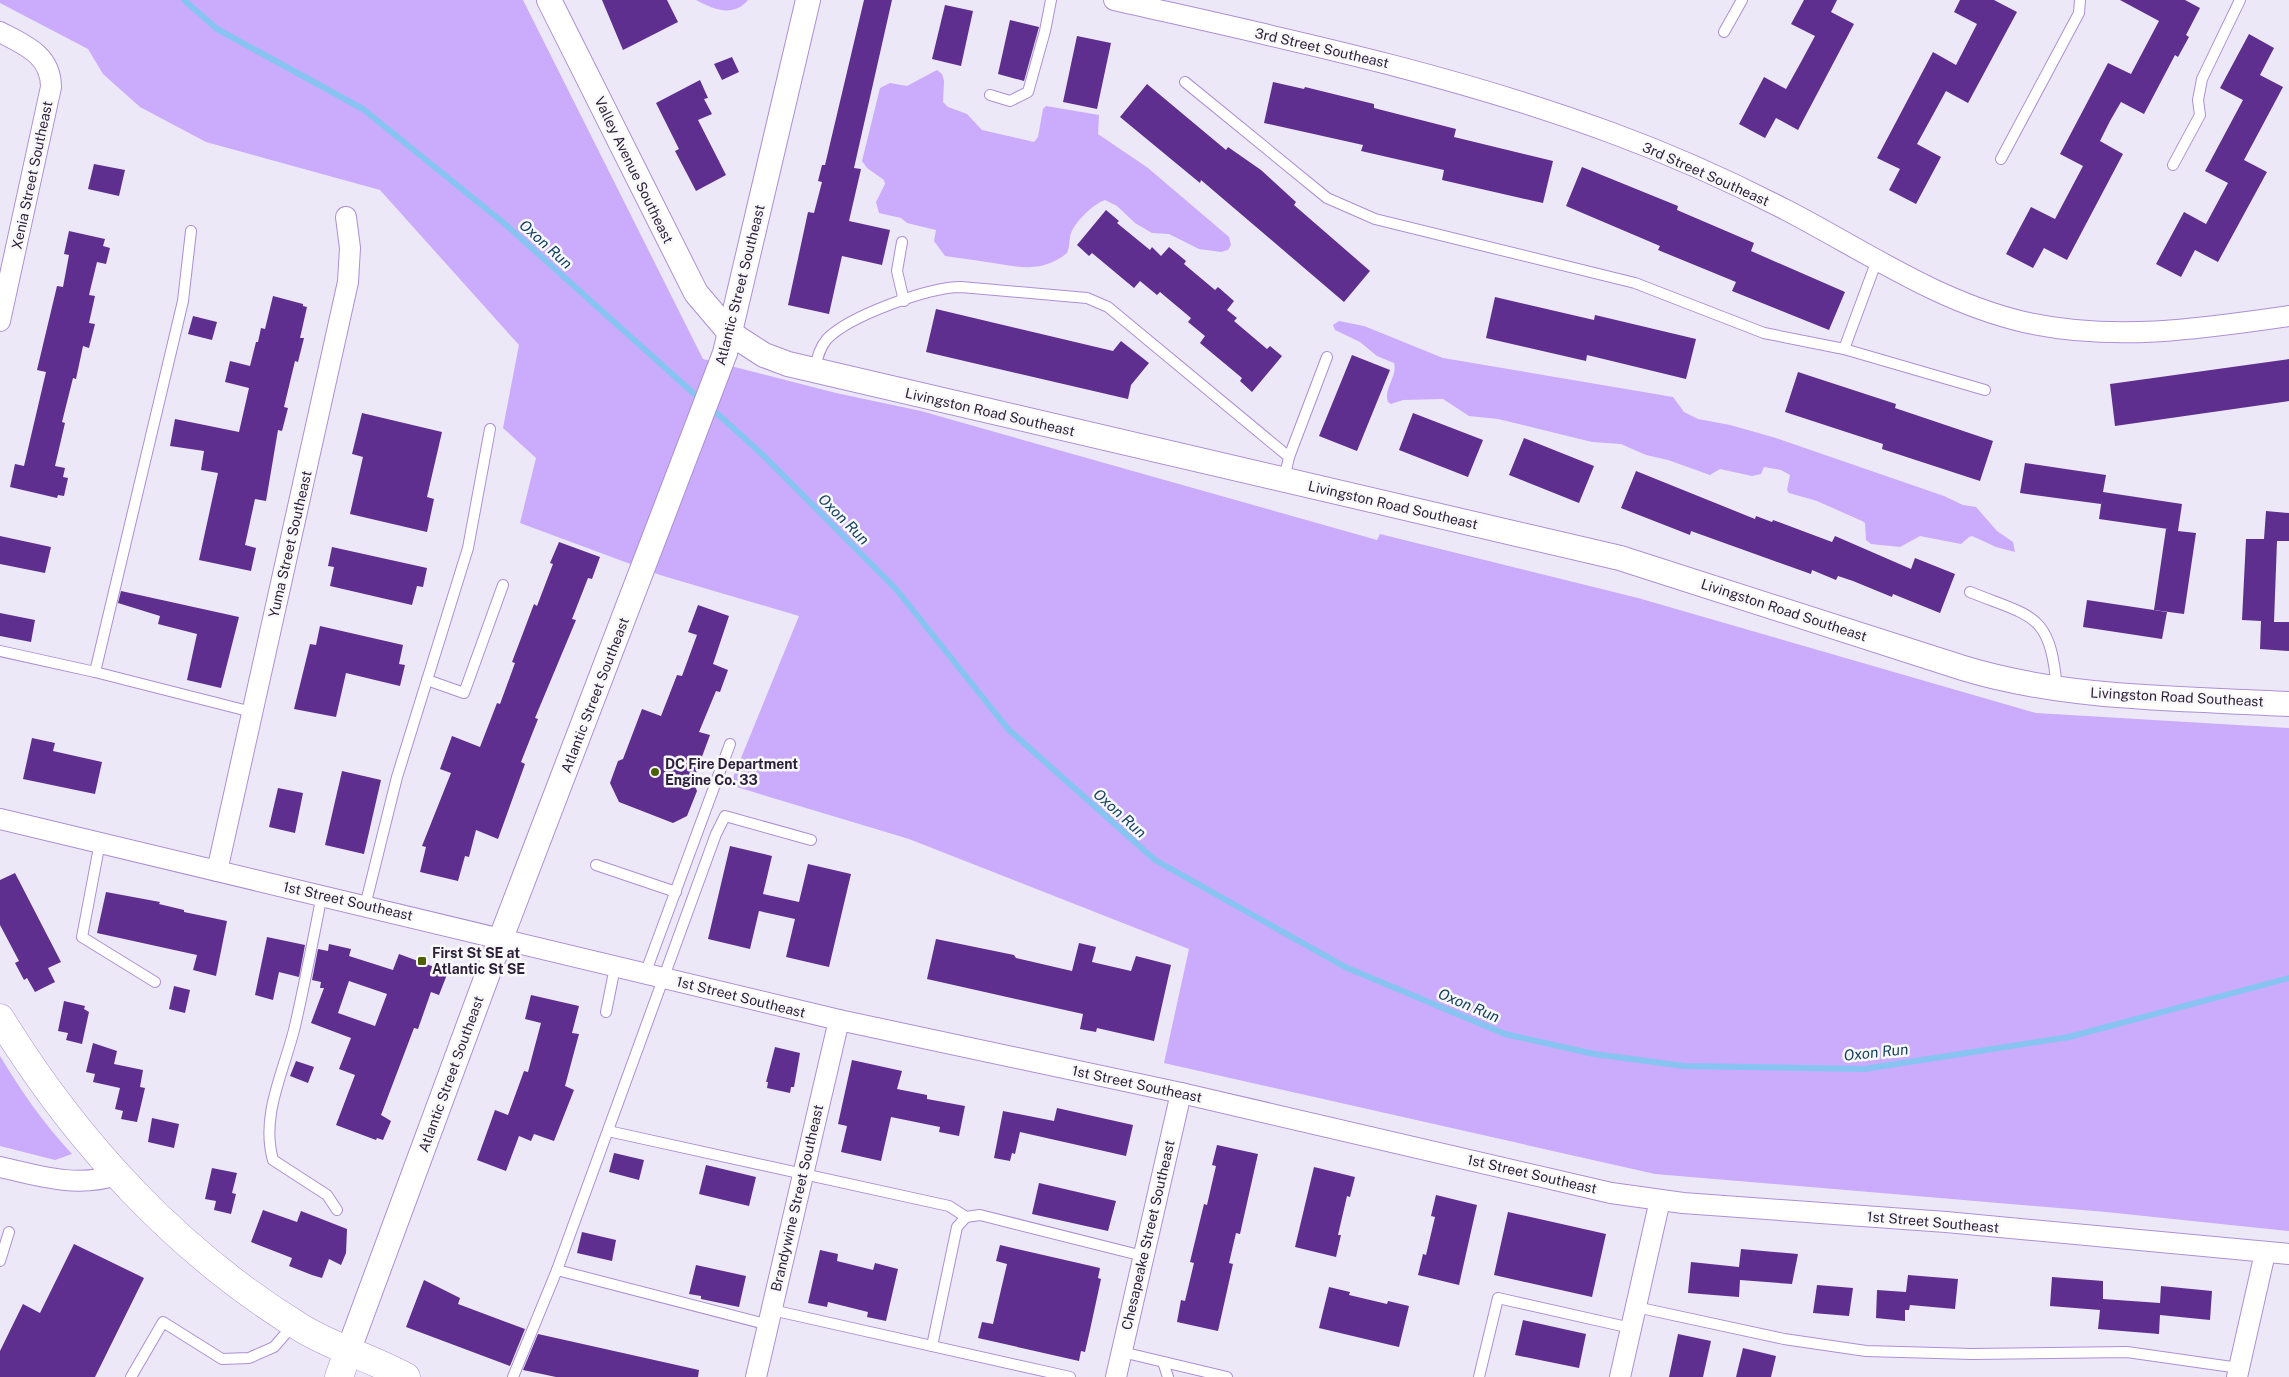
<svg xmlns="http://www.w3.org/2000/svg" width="2289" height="1377" viewBox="0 0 2289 1377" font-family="'Public Sans',sans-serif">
<rect width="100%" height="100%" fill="#ede8f7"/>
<g fill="#cbabfb">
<path d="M0,0H523L703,359L836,393L921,411L1377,540L1380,534L1638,598L2036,713L2289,728V1231L2106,1212L1655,1174L1164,1063L1189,949L909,839L730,785L799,616L660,575L520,523L536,458L503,428L519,345L380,190L206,142L140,107L103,74L88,49L0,3Z"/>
<path d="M696,0H748C733,18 713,9 696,0Z"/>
<path d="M937,70L942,74L944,81L943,102L948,107L967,114L982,130L1034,142L1038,137L1043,109L1046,106L1099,115L1098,134L1148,168L1229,237L1231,245L1228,250L1221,252L1199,249L1169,234L1152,233L1135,223L1117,206L1105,200C1093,204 1076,221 1071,233C1069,240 1070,246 1067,253C1039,276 1012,265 980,261C969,259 957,258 945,256L934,241L936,230L907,223L901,218L879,213L876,202L885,184L884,180L867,168L862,161L880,88L890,83L907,86Z"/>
<path d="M1339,321L1364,326L1443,358L1673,397L1684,412L1698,419L1730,425L1776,438L1944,496L1963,505L1976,507L1997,531L2013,542L2015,552L1996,547L1972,536L1969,537L1961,544L1920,536L1900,547L1871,544L1866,540L1865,523L1862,521L1817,501L1789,493L1787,490L1790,475L1781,470L1764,467L1761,474L1752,476L1720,469L1710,475L1668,460L1646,455L1621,444L1592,442L1498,419L1469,416L1443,399L1403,400L1391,404L1388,402C1383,389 1398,376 1394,363L1377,356L1360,342L1335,330L1333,325Z"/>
<path d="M0,1056C21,1091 44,1124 72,1154L55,1160L0,1146Z"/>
</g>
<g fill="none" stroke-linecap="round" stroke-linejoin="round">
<g stroke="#87c4f2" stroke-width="6">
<path d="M184,0L217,29L363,109L505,224L701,400"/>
<path d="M709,406L764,456L896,589L1008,729L1155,860L1345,967L1505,1034L1594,1054L1684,1066L1864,1069L2069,1037L2289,978"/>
</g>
</g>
<g fill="#5e2f8f" fill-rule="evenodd">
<path d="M602,0H667L678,22L623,50Z"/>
<path d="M864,0H892L854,168L861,169L849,221L890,230L882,265L842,256L829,314L788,305L808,212L814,213L822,182L818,181L822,165H825Z"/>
<path d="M1804,0H1837L1831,12L1854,24L1798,130L1776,118L1765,138L1739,124L1764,77L1786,89L1801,62L1815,36L1791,24Z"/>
<path d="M1960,0H1994L2017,12L1968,103L1946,91L1917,144L1941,157L1916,204L1889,190L1900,169L1877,158L1933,52L1956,65L1977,24L1954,12Z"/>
<path d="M2120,0H2185L2200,8L2186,35L2189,37L2178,57L2175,55L2144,114L2121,102L2110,121L2100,141L2123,154L2067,260L2044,248L2033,268L2006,254L2031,207L2055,219L2083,166L2060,154L2108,63L2131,74L2159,21Z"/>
<path d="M945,5L973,11L961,66L932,59Z"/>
<path d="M1010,20L1039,27L1024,81L998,74Z"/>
<path d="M2249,34L2274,48L2260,75L2283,87L2244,160L2267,172L2218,262L2195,250L2181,277L2156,264L2184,212L2206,224L2228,183L2205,171L2243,100L2220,88Z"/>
<path d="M1077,36L1111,43L1097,109L1063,102Z"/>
<path d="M732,57L739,72L722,80L714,64Z"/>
<path d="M700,80L708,98L704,99L712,114L698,120L726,175L696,191L675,151L679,149L656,103Z"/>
<path d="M1273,82L1304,89L1305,87L1374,104V108L1456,129L1454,137L1553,161L1543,203L1442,180L1444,170L1361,151L1363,145L1264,123Z"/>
<path d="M1147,84L1226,150L1228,147L1261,170L1296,202L1294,205L1370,271L1344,302L1201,180L1200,183L1120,117Z"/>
<path d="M94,164L125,170L119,196L88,189Z"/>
<path d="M1582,167L1678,206L1677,210L1754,243L1751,251L1845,292L1829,330L1732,291L1736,282L1658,250L1660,246L1566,206Z"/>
<path d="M1106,210L1119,221L1117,223L1150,250L1152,247L1161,256L1169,247L1186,261L1184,264L1215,290L1218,287L1234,301L1227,310L1237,318L1234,321L1267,349L1270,346L1282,356L1252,392L1240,381L1242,378L1200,343L1205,336L1188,322L1191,318L1160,292L1157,295L1140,281L1134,288L1092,253L1089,256L1077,245Z"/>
<path d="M69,231L105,239L103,246L110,248L106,264L97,262L89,295L95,296L89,323L95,324L89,348L83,346L76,379L73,378L62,422L65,423L55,466L65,468L63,477L68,478L64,496L58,495L57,498L10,487L15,464L24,466L46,372L37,370L57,286L63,287L69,255L64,254Z"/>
<path d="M273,296L303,304V306L307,307L300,338H304L298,362L295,361L284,407L288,408L282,431L278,430L266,501L255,499L245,545L256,548L251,571L199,560L218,473L201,470L204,451L170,446L175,419L239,432L249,388L225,382L230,361L250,366L256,342H258L261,328L265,329Z"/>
<path d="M1495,297L1594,320L1595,315L1696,339L1686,379L1587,355L1586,361L1486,338Z"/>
<path d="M936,309L1113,351L1121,341L1149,363L1131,385L1128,399L926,352Z"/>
<path d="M193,316L217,322L212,340L188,334Z"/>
<path d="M1352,355L1390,370L1357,451L1319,436Z"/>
<path d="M2289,359V401L2115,426L2110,384Z"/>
<path d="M1798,372L1896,404L1895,408L1993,441L1980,481L1882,449L1883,444L1785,412Z"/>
<path d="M362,413L442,432L427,497L434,499L427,532L350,514L363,457L352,454Z"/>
<path d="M1413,413L1483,440L1468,477L1399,450Z"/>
<path d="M1524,438L1594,466L1579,503L1509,475Z"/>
<path d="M2025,463L2106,475L2103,492L2182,504L2178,531L2196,533L2184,614L2154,610L2166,529H2168L2099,519L2102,498L2101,504L2020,493Z"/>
<path d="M1636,471L1755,519L1756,516L1772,522L1773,520L1832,542L1835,536L1911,569L1915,558L1955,574L1940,613L1893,594L1892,597L1853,581L1838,576L1836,580L1812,570L1811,574L1691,531L1690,535L1621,508Z"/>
<path d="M2266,511L2289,513V541H2277L2274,622H2289V651L2260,649L2261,621L2242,620L2246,539H2264Z"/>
<path d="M0,536L51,547L45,573L0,564Z"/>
<path d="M559,542L600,557L592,579L588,578L572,619L576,620L535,718L538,719L521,762L525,764L498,839L476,830L469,857L465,856L458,881L420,872L426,847L422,846L451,773L440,769L452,736L480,747L497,703L500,704L515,663L512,662L534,604L537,606L553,564L550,563Z"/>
<path d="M332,547L427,568L423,587L417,586L412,605L330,586L334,567L328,566Z"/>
<path d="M121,591L239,617L221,688L187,680L197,634L158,624L160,616L118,603Z"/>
<path d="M2087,600L2167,612L2162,639L2083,627Z"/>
<path d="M698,605L729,616L713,664L728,670L720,692L716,691L699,732L710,735L693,781L697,791L687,816L673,823L619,802L610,783L618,761L623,759L642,709L661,716L677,675L682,676L697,635L688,632Z"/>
<path d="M0,613L35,620L31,642L0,636Z"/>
<path d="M320,626L403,645L399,664L405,665L400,686L346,673L336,717L294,709L310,644L316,645Z"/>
<path d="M32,738L55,743L53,751L102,762L95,794L23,779Z"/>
<path d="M342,771L381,780L364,854L325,845Z"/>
<path d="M278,788L303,793L295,833L269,827Z"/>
<path d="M730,846L772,856L763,894L799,902L808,864L851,874L829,967L786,957L795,919L759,911L750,949L708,939Z"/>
<path d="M15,873L61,962L48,968L55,982L35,992L27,978L24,980L15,963L19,961L0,925V880Z"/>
<path d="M106,892L160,902L159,904L184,910V912L227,921L216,976L193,970L197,955L97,933Z"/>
<path d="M267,937L305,945L299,977L279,972L273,1000L255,995Z"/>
<path d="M936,939L1014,955L1016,958L1072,971L1079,943L1096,947L1092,962L1131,971L1136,956L1171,965L1154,1041L1097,1028L1096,1032L1080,1029L1083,1014L927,979Z"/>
<path d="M329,944L351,949L349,956L393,970L399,954L448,972L439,995L431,992L418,1029L414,1028L381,1115L391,1121L383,1140L377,1138L376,1140L336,1125L355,1075L339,1069L351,1038L311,1023L324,988H320L321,982L312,980L318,949L328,951ZM349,981L387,994L375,1026L338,1013Z"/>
<path d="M174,986L190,990L185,1013L169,1009Z"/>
<path d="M531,995L579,1006L572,1033L579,1034L565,1086L574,1090L554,1141L534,1134L531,1141L519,1136L506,1171L477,1160L495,1110L508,1115L524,1071L528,1072L541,1023L525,1019Z"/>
<path d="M64,1001L85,1006L84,1009L89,1012L82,1044L66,1040L68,1033L58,1031Z"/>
<path d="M93,1043L117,1051L114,1064L143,1070L140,1087L145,1088L137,1122L121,1119L123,1111L115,1109L120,1088L93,1082L95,1074L86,1072Z"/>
<path d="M775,1047L800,1053L794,1087H791L790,1093L767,1088L768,1082H766Z"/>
<path d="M852,1060L902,1071L897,1089L927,1095V1099L965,1106L959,1136L939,1132L940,1127L891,1117L881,1161L841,1152L847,1126L838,1124Z"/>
<path d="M296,1061L314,1067L308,1083L290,1076Z"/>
<path d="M1057,1108L1133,1125L1126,1156L1020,1132L1015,1154L1012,1153L1010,1161L994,1158L1003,1111L1054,1121Z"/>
<path d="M152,1118L179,1124L174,1148L148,1142Z"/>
<path d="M1217,1145L1258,1154L1240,1234L1236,1233L1229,1263L1233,1264L1218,1331L1177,1322L1181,1300L1185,1301L1194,1263L1190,1262L1204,1204L1207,1205L1216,1166L1212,1165Z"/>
<path d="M614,1153L644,1160L639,1180L609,1172Z"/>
<path d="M706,1165L756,1177L749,1206L699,1194Z"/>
<path d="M1314,1167L1355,1177L1350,1197L1347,1196L1338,1235H1341L1336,1257L1295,1247Z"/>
<path d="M212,1168L237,1173L232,1193L236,1194L231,1214L214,1210L216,1201L205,1199Z"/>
<path d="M1039,1183L1116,1201L1108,1231L1032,1214Z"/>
<path d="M1436,1195L1477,1205L1459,1285L1418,1275L1423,1254L1426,1255L1435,1217L1431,1216Z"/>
<path d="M263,1210L297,1222L301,1211L347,1229L346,1253L341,1265L329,1259L322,1278L312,1275L289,1266L292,1258L251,1242Z"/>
<path d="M1508,1212L1606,1234L1592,1297L1494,1275Z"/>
<path d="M582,1232L616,1240L612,1261L577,1253Z"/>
<path d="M74,1244L144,1278L95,1377H0V1351L23,1304L40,1313Z"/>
<path d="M1000,1245L1100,1268L1098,1278L1101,1279L1090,1330L1085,1352L1081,1351L1079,1361L978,1338L982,1322L993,1324L1007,1264L996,1261Z"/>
<path d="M1741,1249L1798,1254L1792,1284L1740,1280L1739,1297L1688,1293L1691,1262L1739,1267Z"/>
<path d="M820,1250L838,1254L837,1261L873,1270L875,1263L898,1269L886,1321L867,1317L868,1312L828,1302L827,1307L808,1303Z"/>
<path d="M696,1265L746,1276L739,1307L701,1299V1296L689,1294Z"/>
<path d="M1908,1275L1958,1279L1955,1309L1910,1305L1909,1310H1905V1321L1876,1318L1877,1290L1906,1292Z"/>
<path d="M2052,1277L2103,1281V1299L2160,1303L2161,1286L2212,1291L2210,1320L2160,1315L2159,1334L2098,1329L2100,1310L2050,1306Z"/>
<path d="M424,1280L460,1298L458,1304L525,1329L510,1366L406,1327Z"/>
<path d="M1817,1285L1853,1288L1849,1316L1813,1313Z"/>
<path d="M1329,1287L1350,1292L1349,1295L1387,1304L1388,1301L1409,1306L1399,1347L1319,1328Z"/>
<path d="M1523,1320L1586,1334L1579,1368L1515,1355Z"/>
<path d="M538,1334L699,1370L698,1377H556L523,1370Z"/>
<path d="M1678,1334L1711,1341L1703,1377H1669Z"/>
<path d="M1743,1348L1776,1356L1771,1377H1736Z"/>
</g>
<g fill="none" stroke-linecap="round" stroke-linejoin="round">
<defs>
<g id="service">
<path d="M1724,32L1742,0"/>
<path d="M1185,82L1327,198L1375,219L1635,283L1764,333L1844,349"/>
<path d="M990,95L1010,101L1028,92L1045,31L1051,0"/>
<path d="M2001,159L2079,13L2080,0"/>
<path d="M2173,165L2200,115L2198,100L2202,79L2240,0"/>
<path d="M902,242L897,271L904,301"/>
<path d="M1877,260L1844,349L1985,390"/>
<path d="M814,371C817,360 819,348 827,339C849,316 929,287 961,287L1087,298L1108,307L1289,457L1284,480"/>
<path d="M1289,457L1327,357"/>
<path d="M1970,592C2035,618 2050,613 2057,689"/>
<path d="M0,651L95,672L252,712"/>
<path d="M95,672L183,301L191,231"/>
<path d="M427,680L464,693L503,585"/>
<path d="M100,842L82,937L155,982"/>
<path d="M596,865L676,892"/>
<path d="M322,895C313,939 305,983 295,1026C285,1069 260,1115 273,1160L327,1195L337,1210"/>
<path d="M365,906L397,777L468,548L490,429"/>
<path d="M645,974L730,744"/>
<path d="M606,1012L615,967"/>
<path d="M608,1131L949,1206L966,1217"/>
<path d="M0,1261L9,1232"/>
<path d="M557,1270L769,1325"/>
<path d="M1636,1307L1784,1339L1866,1351L1972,1354L2127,1352L2239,1368"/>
<path d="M772,1310L1070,1377"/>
<path d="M932,1346L957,1227L966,1217L980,1215L1143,1256"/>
<path d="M1122,1352L1227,1377"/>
<path d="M1163,1362L1168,1377"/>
<path d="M131,1377L163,1322L222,1359L249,1358L274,1347L294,1324"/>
<path d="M513,1377L557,1270L716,834L725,816L811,840"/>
<path d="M1479,1377L1498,1298L1631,1328"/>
</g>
<g id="minor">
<path d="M1114,0C1282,38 1450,73 1612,133C1672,155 1732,182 1788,211C1865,251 1938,302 2024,322C2113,342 2200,329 2289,316"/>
<path d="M0,32C25,45 51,55 51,87L0,321"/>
<path d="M0,819L839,1020L1181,1093L1611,1193L1683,1203L1946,1222L2289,1254"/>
<path d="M217,871L348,282L350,248L346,217"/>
<path d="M0,1167C40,1176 76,1188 117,1175"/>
<path d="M756,1377L839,1020"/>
<path d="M1116,1377L1181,1093"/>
<path d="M1620,1377L1660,1200"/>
<path d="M2237,1377L2265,1253"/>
</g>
<g id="tertiary">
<path d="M549,0L696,293L730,333L764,355L788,364L1620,558L1963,668C2068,700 2180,698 2289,704"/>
<path d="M349,1349L501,938L725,353L808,0"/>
</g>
<g id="secondary">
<path d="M0,1018C76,1142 178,1253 303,1329C335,1348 373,1359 406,1377"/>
<path d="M339,1377L349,1349"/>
</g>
</defs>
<use href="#service" stroke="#ab90d5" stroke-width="12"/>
<use href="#minor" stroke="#ab90d5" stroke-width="22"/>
<use href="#tertiary" stroke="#ab90d5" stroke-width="26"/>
<use href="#secondary" stroke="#ab90d5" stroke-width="29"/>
<use href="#service" stroke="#fff" stroke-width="10"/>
<use href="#minor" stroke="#fff" stroke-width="20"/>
<use href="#tertiary" stroke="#fff" stroke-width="24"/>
<use href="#secondary" stroke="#fff" stroke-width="28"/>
</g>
<g fill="#4d6007" stroke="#f8f8f8" stroke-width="2">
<circle cx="655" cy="772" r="5"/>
<rect x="417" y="956" width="10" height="10" rx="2.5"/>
</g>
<g text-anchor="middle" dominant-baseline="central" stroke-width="5" stroke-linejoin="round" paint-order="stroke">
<g font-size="14" fill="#2b1f3a" stroke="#f8f8f8">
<text transform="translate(1322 48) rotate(13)">3rd Street Southeast</text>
<text transform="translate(634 170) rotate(64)">Valley Avenue Southeast</text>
<text transform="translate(1706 174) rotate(24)">3rd Street Southeast</text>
<text transform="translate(32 175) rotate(-78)">Xenia Street Southeast</text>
<text transform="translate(740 285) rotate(-76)">Atlantic Street Southeast</text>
<text transform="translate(990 412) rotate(13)">Livingston Road Southeast</text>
<text transform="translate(1393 505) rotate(13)">Livingston Road Southeast</text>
<text transform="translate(290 544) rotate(-77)">Yuma Street Southeast</text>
<text transform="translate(1784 610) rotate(18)">Livingston Road Southeast</text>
<text transform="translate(595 695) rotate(-69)">Atlantic Street Southeast</text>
<text transform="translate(2177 697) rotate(3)">Livingston Road Southeast</text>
<text transform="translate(348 901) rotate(13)">1st Street Southeast</text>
<text transform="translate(741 997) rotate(14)">1st Street Southeast</text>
<text transform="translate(451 1074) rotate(-70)">Atlantic Street Southeast</text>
<text transform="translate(1137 1084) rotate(12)">1st Street Southeast</text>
<text transform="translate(1532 1174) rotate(13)">1st Street Southeast</text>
<text transform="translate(797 1198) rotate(-77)">Brandywine Street Southeast</text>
<text transform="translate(1933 1222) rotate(5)">1st Street Southeast</text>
<text transform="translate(1148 1235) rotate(-77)">Chesapeake Street Southeast</text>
</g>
<g font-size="14" font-weight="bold" fill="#2b1f3a" stroke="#f8f8f8" text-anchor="start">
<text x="665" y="764">DC Fire Department<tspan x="665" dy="16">Engine Co. 33</tspan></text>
<text x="432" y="953">First St SE at<tspan x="432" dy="16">Atlantic St SE</tspan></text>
</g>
<g font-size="15" font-style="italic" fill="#154362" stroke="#f8f8f8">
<text transform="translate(546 244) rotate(42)">Oxon Run</text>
<text transform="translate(844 519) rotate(45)">Oxon Run</text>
<text transform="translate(1120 813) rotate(42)">Oxon Run</text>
<text transform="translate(1469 1005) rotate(23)">Oxon Run</text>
<text transform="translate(1876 1052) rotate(-6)">Oxon Run</text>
</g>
</g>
</svg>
